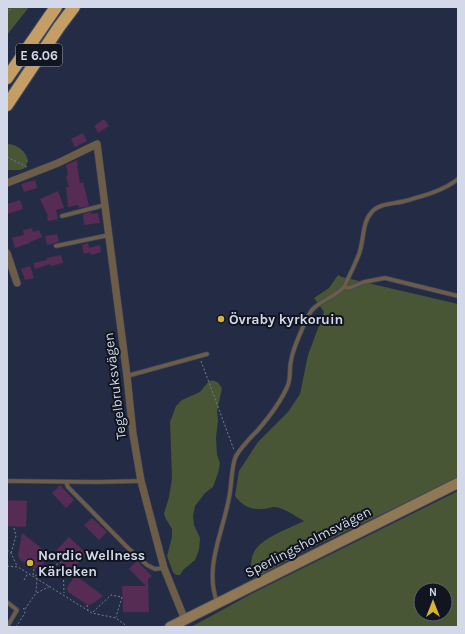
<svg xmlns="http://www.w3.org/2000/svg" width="465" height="634" viewBox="0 0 465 634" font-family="Karla,sans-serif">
<rect width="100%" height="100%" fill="#242c45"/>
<g fill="#485635" fill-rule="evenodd">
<path d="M7,7H29L7,35Z"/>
<path d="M7,144C17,144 26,151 28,161L25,168L20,170H7Z"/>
<path d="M338,275L342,277L458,304V478L313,547L257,577L250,573C251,566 251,558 254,552C262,537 289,529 304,521C295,516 284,508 275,507C271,507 266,509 262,509C250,510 242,505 235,496L239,471L258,442L288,412L300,394L308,355L324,312L314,298L329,288Z"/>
<path d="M209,381C216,380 218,382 222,388L217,411L218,420L216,438L217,455L220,463L218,473L213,487L205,493L195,506L193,516L194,525L200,538L199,550L195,560L183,570L180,575H176L173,572L167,556L172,537V529L166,519L164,514L169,497L172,479L170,422L176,406L182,400L200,392Z"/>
<path d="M458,491V627H191L253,593ZM421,590H445V614H421Z"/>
</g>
<g fill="#562b54">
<path d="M104,119L109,126L98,133L94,126Z"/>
<path d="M83,133L87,141L75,147L71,139Z"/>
<path d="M77,160L78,166H77L80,183L83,182L89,206L79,208L78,205L68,207L66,187H69L66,176L68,175L66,165Z"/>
<path d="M35,180L37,188L24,192L21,184Z"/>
<path d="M58,191L64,208L56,210L58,219L48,221L47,216H48L40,199Z"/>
<path d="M20,200L23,209L7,214V204Z"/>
<path d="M91,212V214L98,213L100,223L84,225L83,214Z"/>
<path d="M32,228L33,232L39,230L42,237L30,242V243L15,248L12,238L24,235L23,230Z"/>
<path d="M57,234L59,242L47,245L45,236Z"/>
<path d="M88,243L89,248L100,245L101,252L91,255L90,252L84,254L82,245Z"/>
<path d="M61,255L63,263L51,266L50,264L35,269L33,263L47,260L46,258Z"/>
<path d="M30,266L34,278L25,280L21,269Z"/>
<path d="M60,485L74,500L66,508L52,493Z"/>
<path d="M7,500L27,501L26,527L7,526Z"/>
<path d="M92,518L107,532L99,540L84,525Z"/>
<path d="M22,533L27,537L53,557L35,569L20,560L18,555Z"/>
<path d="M69,537L87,554L71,571L53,554Z"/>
<path d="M137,561L152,576L148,579L149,612H123L122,586H146L129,569Z"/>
<path d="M75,575L98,592L103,596L92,604L88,605L68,592L67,588Z"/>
</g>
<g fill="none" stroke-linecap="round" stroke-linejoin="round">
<defs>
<g id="lane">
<path d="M62,216L105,205"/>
<path d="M56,246L109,235"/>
<path d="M344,287C349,276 355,265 359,254C364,241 362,223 371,213C378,203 394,204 405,201C423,196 443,191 458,179"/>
<path d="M127,376L207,354"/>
<path d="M7,481L96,482L141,481"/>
<path d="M66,482L68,487L126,546L147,565L155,569L164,568"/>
<path d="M7,602L17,610L7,627"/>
<path d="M217,602C204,567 223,532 229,498C232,485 231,466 236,456C242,446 250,438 258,430C270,416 281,402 288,385C291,377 289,369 291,361C292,351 306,318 312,310C321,300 335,297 344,287L349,288L364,282L385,278L458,296"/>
</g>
<g id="street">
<path d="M7,183L58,163L97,144L127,376L133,434L141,481L164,568L185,620"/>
<path d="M7,253L17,283"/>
</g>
<path id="secondary" d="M170,627L458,483"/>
<g id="highway">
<path d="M7,78L56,7"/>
<path d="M7,105L59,27L74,7"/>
</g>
</defs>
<use href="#lane" stroke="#40485f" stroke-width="5"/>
<use href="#street" stroke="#40485f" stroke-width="8"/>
<use href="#secondary" stroke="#40485f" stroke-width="12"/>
<use href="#highway" stroke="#40485f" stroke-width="14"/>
<g stroke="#767d92" stroke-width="1" stroke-dasharray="2 2" stroke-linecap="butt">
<path d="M7,14L12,7"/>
<path d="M7,157L27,167"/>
<path d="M201,361L234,450"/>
<path d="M7,550L11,553L17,566"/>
<path d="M11,553L16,536L14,528"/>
<path d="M63,564L64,593"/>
<path d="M7,566L18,567L92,613L116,618L128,627"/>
<path d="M33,575L34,569"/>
<path d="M35,576L61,562"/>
<path d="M24,580L28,573"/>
<path d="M37,593L50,586"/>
<path d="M87,605L88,610"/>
<path d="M25,609L36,593L37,578"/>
<path d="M93,612L111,595L122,597L116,617"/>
<path d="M16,627L25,613L24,609L22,607"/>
</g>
<use href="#lane" stroke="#6d5d47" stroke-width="3.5"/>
<use href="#street" stroke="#6d5d47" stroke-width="7"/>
<use href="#secondary" stroke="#907854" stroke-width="10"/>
<use href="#highway" stroke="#c49e65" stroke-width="12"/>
</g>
<g fill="#d6b534" stroke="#111520" stroke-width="1.5">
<circle cx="221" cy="319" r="4"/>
<circle cx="30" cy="563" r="4"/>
</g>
<g text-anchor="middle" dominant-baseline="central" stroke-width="4" stroke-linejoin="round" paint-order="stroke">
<rect fill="#111520" stroke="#999ead" stroke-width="1" x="16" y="44" width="46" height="22" rx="3"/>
<g font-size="13" font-weight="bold" fill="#d3d9e9">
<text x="39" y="55">E 6.06</text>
</g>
<g font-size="14" font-weight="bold" fill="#d3d9e9" stroke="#111520" text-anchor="start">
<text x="229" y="319">Övraby kyrkoruin</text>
<text x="38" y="555">Nordic Wellness<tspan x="38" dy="16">Kärleken</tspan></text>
</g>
<g font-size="14" fill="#d3d9e9" stroke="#111520">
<text transform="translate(115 386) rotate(-97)">Tegelbruksvägen</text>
<text transform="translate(308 542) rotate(-27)">Sperlingsholmsvägen</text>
</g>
</g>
<rect width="465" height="634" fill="none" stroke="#d3d9e9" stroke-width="16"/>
<g transform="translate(433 602)"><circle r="19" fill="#111520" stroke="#5f6370"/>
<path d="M0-3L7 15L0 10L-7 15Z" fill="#d6b534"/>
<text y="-6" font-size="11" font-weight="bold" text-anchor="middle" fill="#d3d9e9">N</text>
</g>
</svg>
